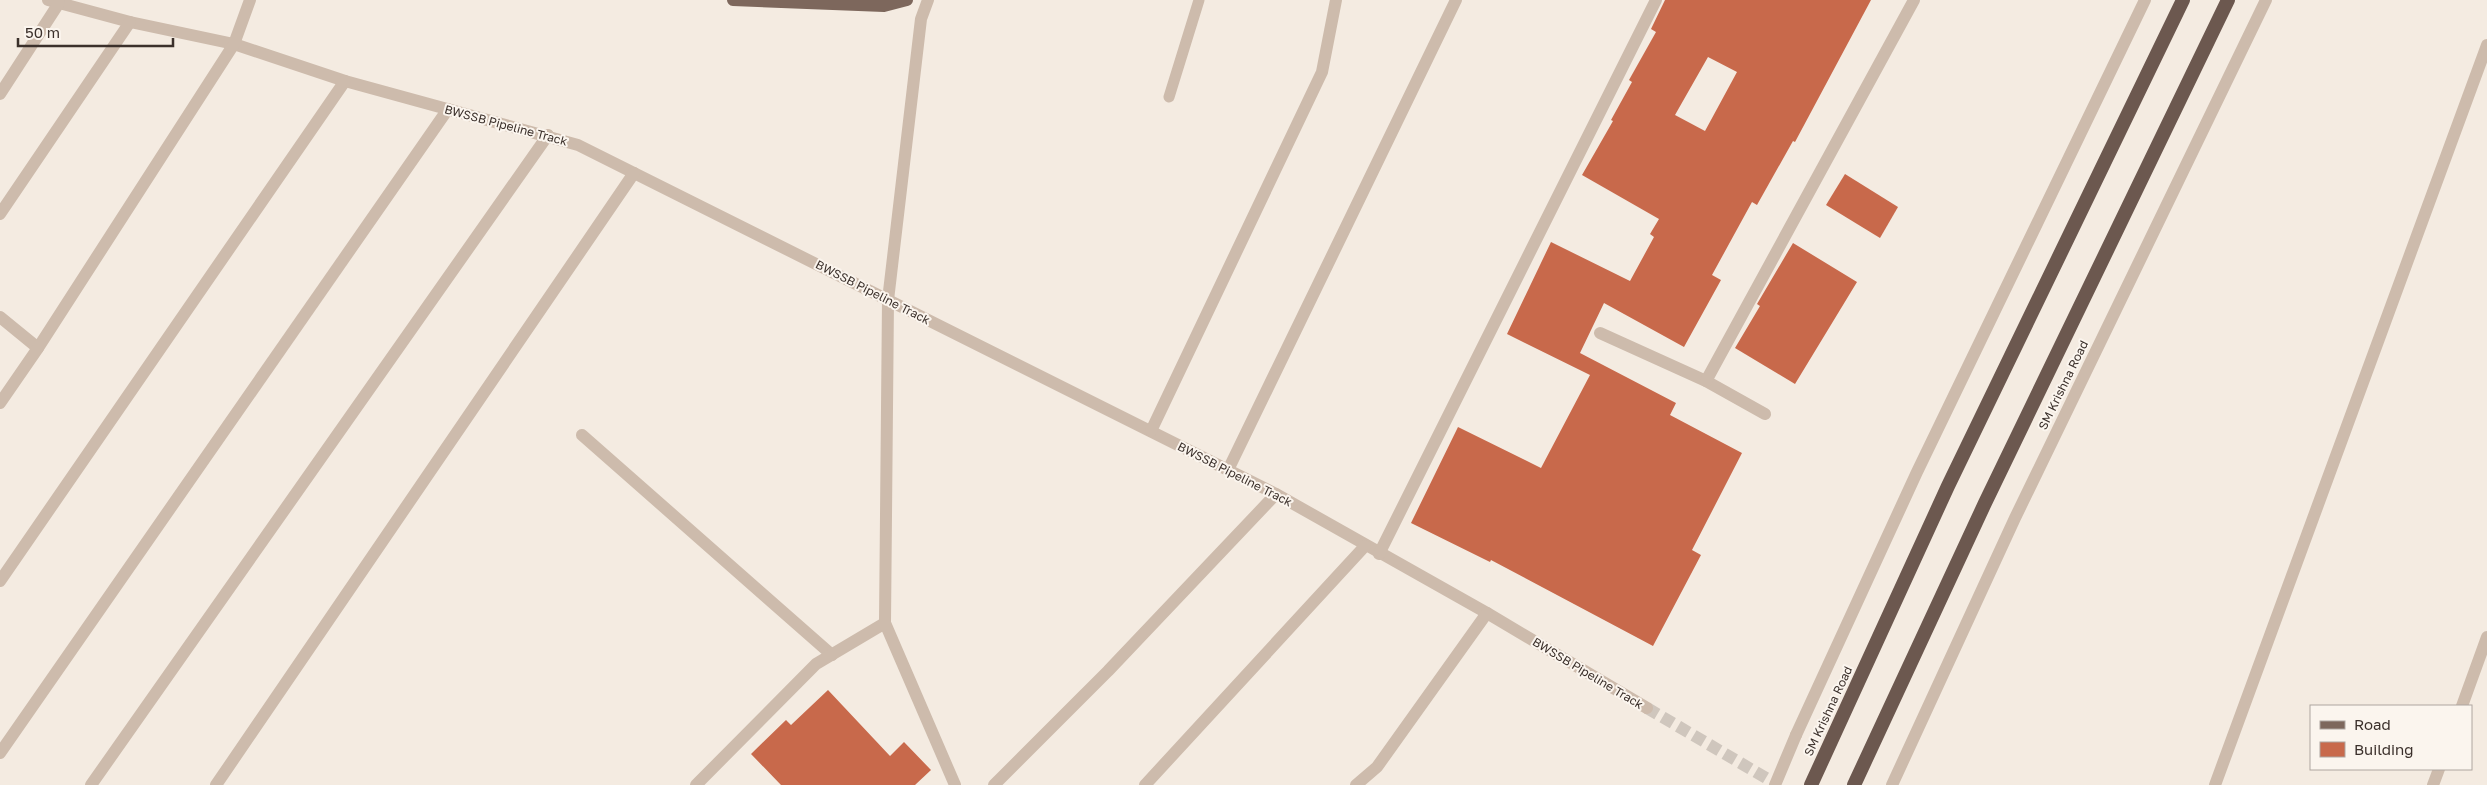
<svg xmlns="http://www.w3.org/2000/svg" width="2487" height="785" viewBox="0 0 2487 785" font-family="'Golos Text',sans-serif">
<rect width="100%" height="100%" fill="#f4ebe1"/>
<g fill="#c8694b" fill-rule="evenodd">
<path d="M1665,0H1871L1795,142L1793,141L1757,205L1752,202L1712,275L1721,280L1684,347L1604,303L1580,353L1676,403L1670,415L1742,453L1692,550L1701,555L1653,646L1491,560L1490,562L1411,523L1458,427L1541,468L1590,375L1507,334L1551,242L1630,281L1654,237L1650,234L1659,219L1582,175L1613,121L1611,120L1632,82L1629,80L1656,32L1651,29ZM1708,57L1737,72L1705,131L1675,115Z"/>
<path d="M1845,174L1898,207L1880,238L1826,205Z"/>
<path d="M1793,243L1857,282L1795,384L1735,348L1760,306L1757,304Z"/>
<path d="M828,690L890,756L904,742L931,770L915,785H781L751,754L786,720L791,725Z"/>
</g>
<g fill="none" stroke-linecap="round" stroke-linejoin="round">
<path stroke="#cfc6bd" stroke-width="12" stroke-dasharray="12 6" stroke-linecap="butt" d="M1647,708L1778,785"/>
<path stroke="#cdbbac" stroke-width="11" d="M1169,97L1199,0"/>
<g stroke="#cdbbac" stroke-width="12">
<path d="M48,0L130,22L234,44L345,81L578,145L1276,494L1487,613L1647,708"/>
<path d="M0,94L59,3"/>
<path d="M0,214L130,22"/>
<path d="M0,317L38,348"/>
<path d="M1600,333L1706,381L1765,414"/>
<path d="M1706,381L1914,0"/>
<path d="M0,403L38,348L234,44L250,0"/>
<path d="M1151,431L1322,72L1336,0"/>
<path d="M582,435L832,655"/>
<path d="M1228,470L1456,0"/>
<path d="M1379,554L1656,0"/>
<path d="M0,581L345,81"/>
<path d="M2462,706L2487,637"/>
<path d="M0,753L448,109"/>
<path d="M91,785L548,135"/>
<path d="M216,785L634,173"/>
<path d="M696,785L816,664L885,623"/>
<path d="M994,785L1108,671L1276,494"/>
<path d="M1145,785L1365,546"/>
<path d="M1356,785L1377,767L1487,613"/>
<path d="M2215,785L2487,45"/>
<path d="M2433,785L2439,769"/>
</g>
<g stroke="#cdbbac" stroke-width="12">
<path d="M928,0L921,19L888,300L885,623L955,785"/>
<path d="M1796,735L1917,472L2145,0"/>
<path d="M1892,785L2015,518L2266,0"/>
</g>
<path stroke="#7d675c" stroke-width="12" d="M733,0L884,6L907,0"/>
<g stroke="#6c584f" stroke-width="14">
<path d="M1811,785L1948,486L2183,0"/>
<path d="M1854,785L1985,503L2228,0"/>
</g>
<path stroke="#cdbbac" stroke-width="12" d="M1775,785L1796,735"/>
</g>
<g text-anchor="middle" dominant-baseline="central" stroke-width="4" stroke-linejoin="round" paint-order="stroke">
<g font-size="12" fill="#3b302b" stroke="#fbf5ee">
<text transform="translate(506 125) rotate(15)">BWSSB Pipeline Track</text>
<text transform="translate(873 292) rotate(27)">BWSSB Pipeline Track</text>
<text transform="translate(2063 385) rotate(-64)">SM Krishna Road</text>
<text transform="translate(1235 474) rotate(27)">BWSSB Pipeline Track</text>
<text transform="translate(1588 673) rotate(31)">BWSSB Pipeline Track</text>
<text transform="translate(1828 711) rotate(-65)">SM Krishna Road</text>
</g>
</g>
<rect x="2310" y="705" width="162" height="65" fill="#fbf5ee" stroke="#aea6a0"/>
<rect x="2320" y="721" width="25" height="8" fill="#7d675c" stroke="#aea6a0"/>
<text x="2354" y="730" font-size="15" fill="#3b302b">Road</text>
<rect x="2320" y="742" width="25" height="15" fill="#c8694b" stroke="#aea6a0"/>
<text x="2354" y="755" font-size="15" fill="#3b302b">Building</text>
<path d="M18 38v8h155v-8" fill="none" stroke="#3b302b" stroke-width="2.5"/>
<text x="25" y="38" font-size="15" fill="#3b302b" stroke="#fbf5ee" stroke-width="4" paint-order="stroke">50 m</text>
</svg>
